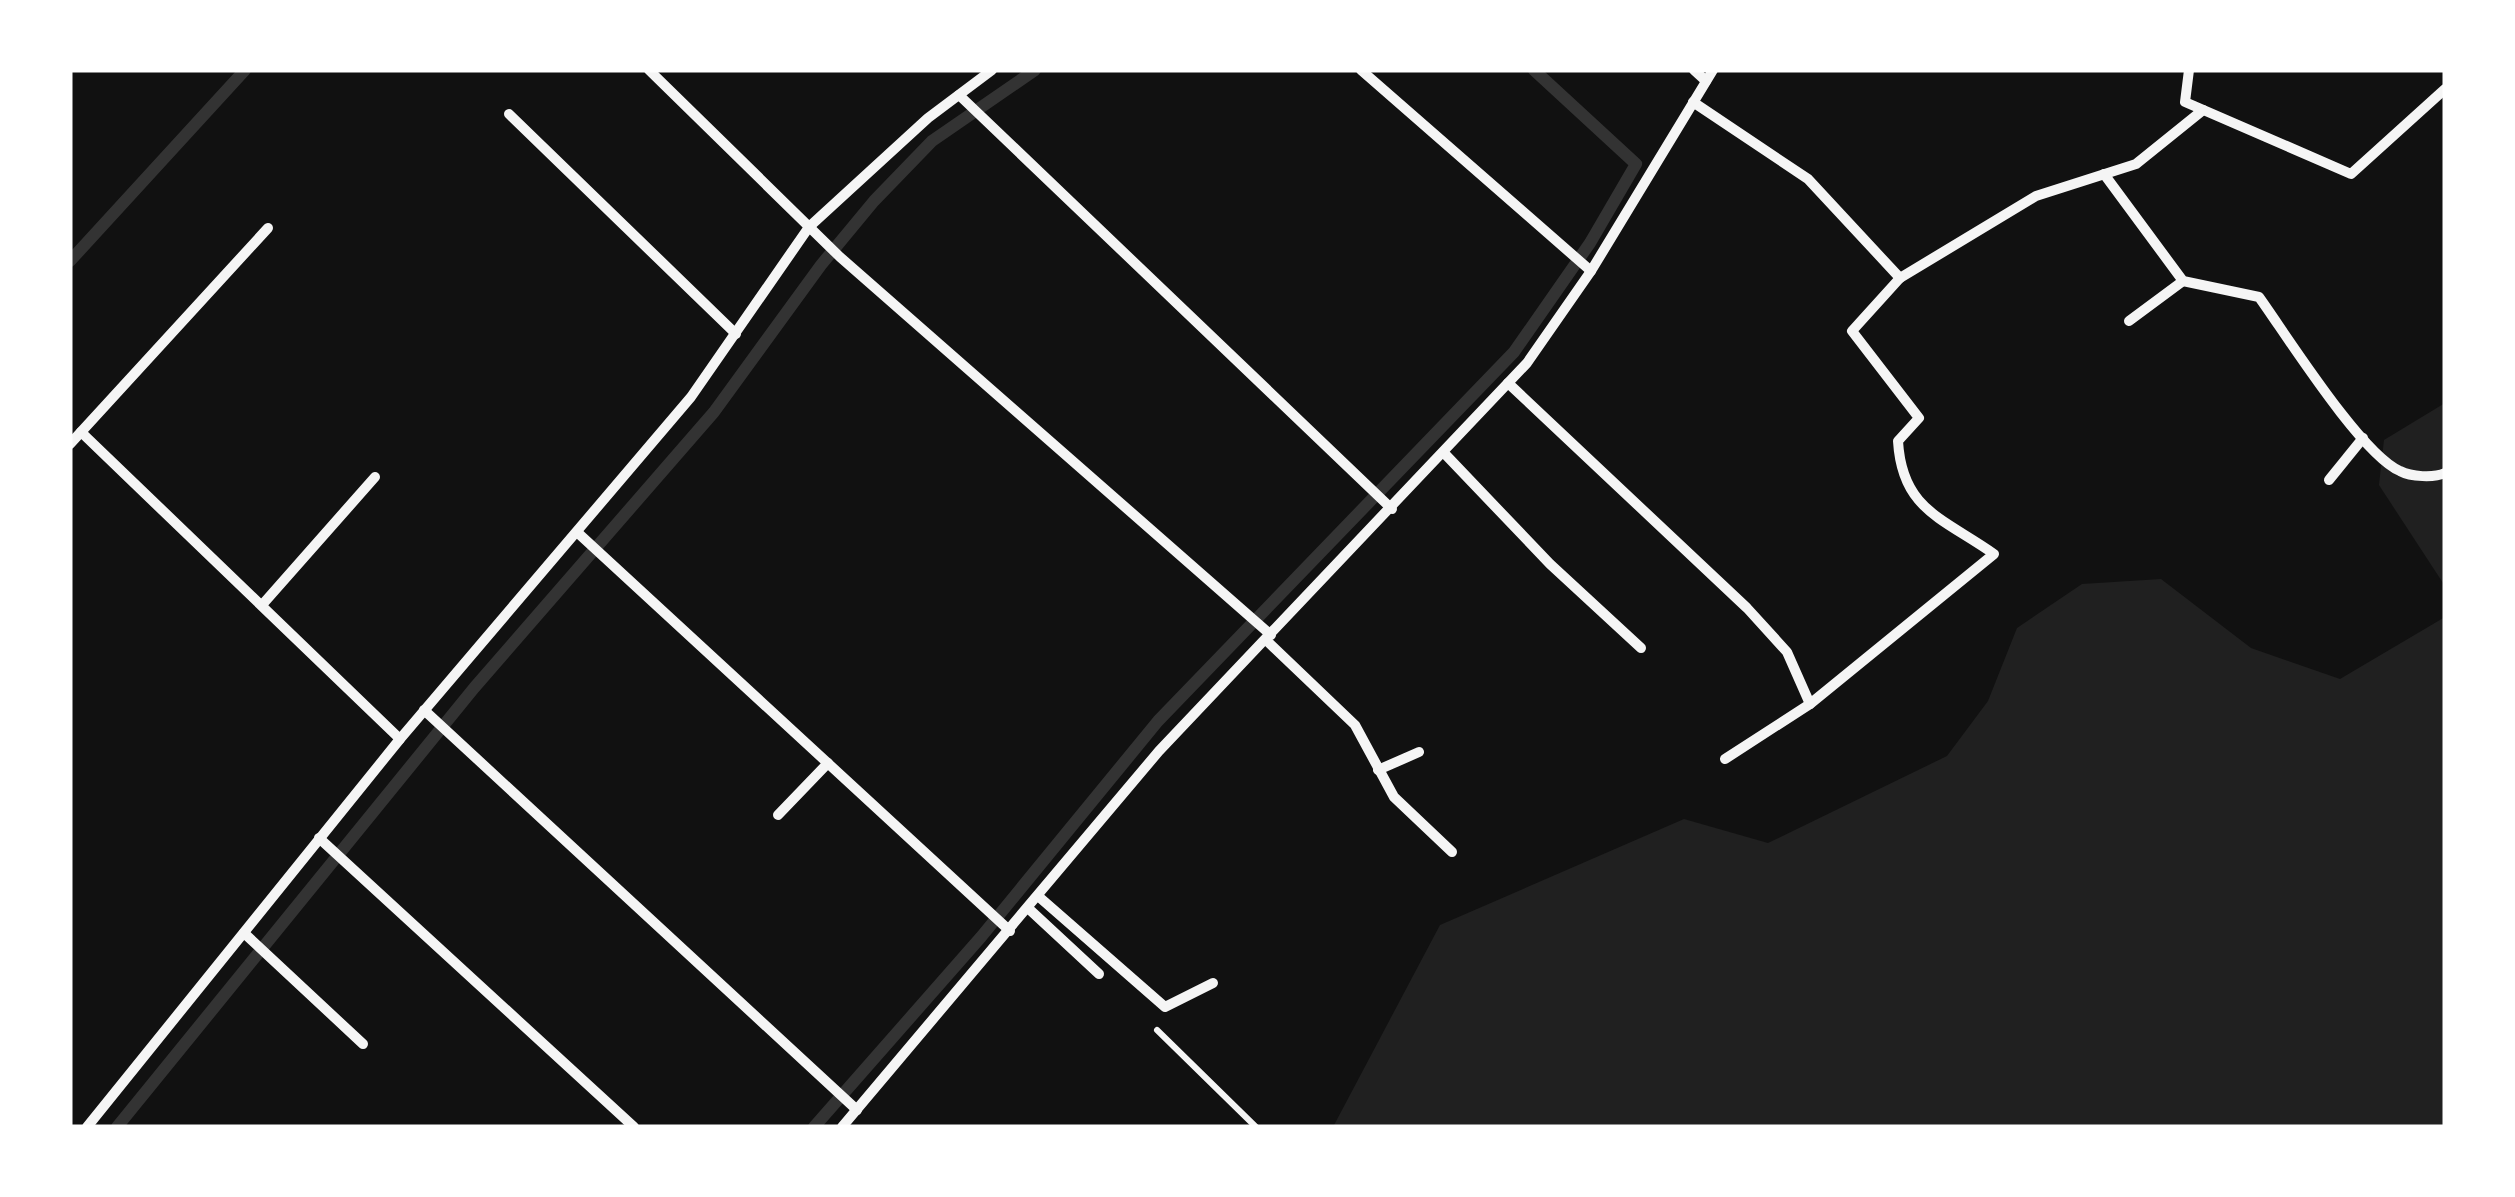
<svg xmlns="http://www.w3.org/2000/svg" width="2515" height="1197" viewBox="0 0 2515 1197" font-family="'PT Sans',sans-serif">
<rect width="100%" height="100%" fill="#111"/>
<g fill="#202020">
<path d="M2445,403V586L2379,485L2384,440Z"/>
<path d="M2161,579L2251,648L2340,679L2445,617V1127H1333L1440,925L1684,819L1768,843L1947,756L1988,701L2017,628L2082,584Z"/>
</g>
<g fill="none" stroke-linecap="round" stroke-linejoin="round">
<g stroke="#333" stroke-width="12">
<path d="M70,261L245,70"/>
<path d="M117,1127L474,688L714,412L821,265L874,201L932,141L1035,70"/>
<path d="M814,1127L981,937L1158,721L1514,352L1590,243L1636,164L1534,70"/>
</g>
<path stroke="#f5f5f5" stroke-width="6" d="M1157,1030L1256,1127"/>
<g stroke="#f5f5f5" stroke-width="10">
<path d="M649,70L840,257L1271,635"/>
<path d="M1361,70L1591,271"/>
<path d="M1694,70L1706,81"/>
<path d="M2189,70L2185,102L2351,174L2445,89"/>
<path d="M959,95L1392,509"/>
<path d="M1693,102L1808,179L1900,278"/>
<path d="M509,114L736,334"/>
<path d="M2104,174L2183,281L2259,297C2287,336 2361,454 2400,471C2411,477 2434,478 2445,473"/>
<path d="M268,228L81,432L400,739"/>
<path d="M2129,321L2183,281"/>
<path d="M1508,383L1747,608L1787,652L1810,704L1994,554C1943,518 1902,510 1898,441L1919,418L1852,331L1900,278L2036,196L2136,164L2203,110"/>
<path d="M70,444L81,432"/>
<path d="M1445,454L1550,564L1641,648"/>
<path d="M2329,480L2363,438"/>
<path d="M578,533L1010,931"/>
<path d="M262,605L375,477"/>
<path d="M1266,640L1355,725L1394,797L1452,852"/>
<path d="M424,710L857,1110"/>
<path d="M1725,759L1810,704"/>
<path d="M1378,770L1419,752"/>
<path d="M778,815L828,763"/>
<path d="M319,838L634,1127"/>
<path d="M1038,896L1165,1007L1213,983"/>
<path d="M1029,909L1099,974"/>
<path d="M244,933L363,1044"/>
<path d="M87,1127L400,739L691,397L809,227L928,118L992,70"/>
<path d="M842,1127L1159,751L1527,363L1591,271L1713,70"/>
</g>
</g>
<rect width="2515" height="1197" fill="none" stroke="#ffffff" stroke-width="145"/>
</svg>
